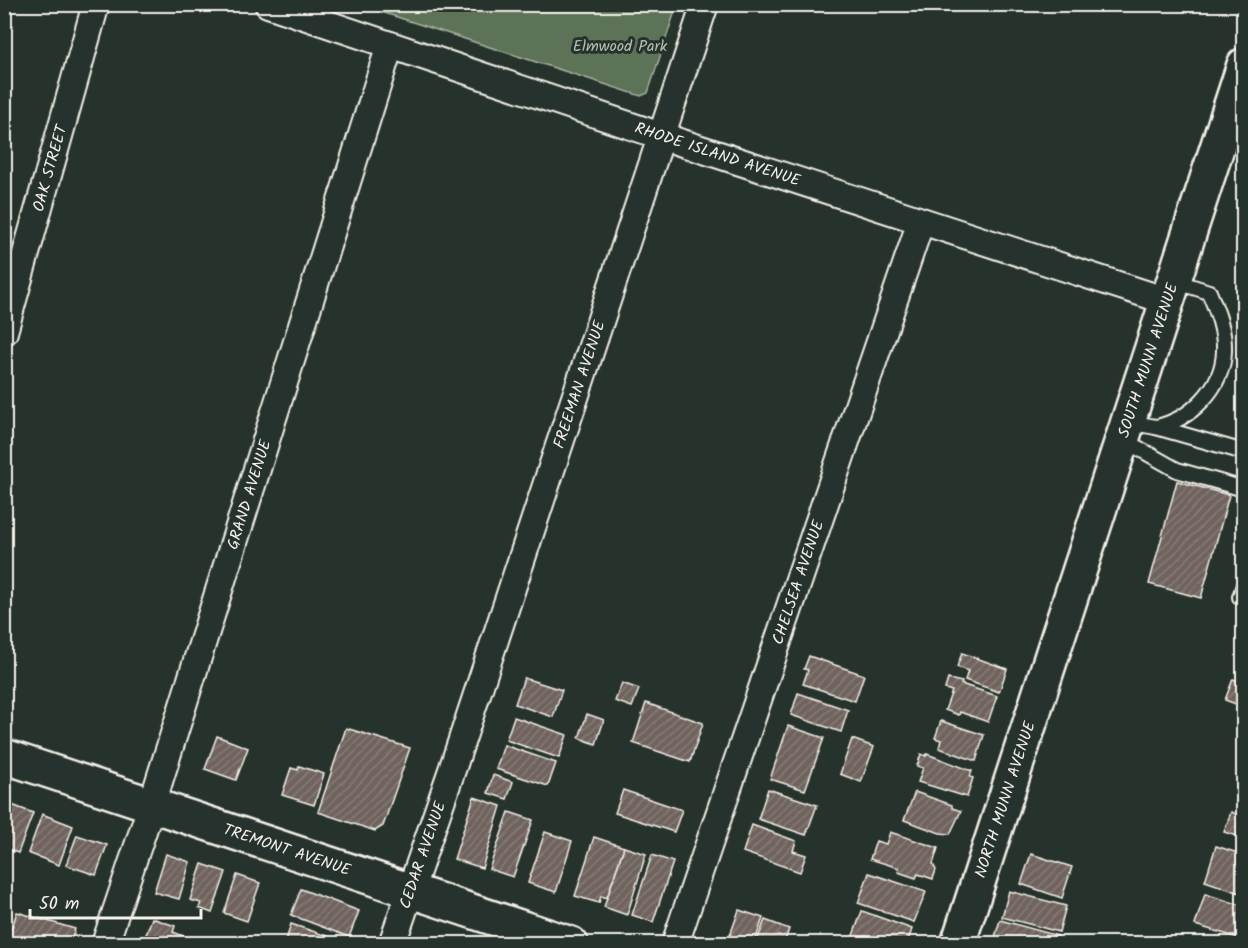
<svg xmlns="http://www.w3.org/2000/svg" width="1248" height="948" viewBox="0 0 1248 948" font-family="Kalam,sans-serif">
<defs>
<pattern id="building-hatch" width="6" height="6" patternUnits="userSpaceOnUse" patternTransform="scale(1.5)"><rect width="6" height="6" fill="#70645e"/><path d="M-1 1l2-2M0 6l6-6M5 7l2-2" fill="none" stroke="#857b75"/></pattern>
</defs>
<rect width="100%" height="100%" fill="#26332d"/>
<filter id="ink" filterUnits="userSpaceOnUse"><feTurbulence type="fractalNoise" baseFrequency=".0167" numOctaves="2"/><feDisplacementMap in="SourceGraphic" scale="12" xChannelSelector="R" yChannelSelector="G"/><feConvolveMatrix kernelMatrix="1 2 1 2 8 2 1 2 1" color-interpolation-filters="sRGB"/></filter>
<g filter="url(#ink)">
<path fill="#5b7358" stroke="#a8b2a0" stroke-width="1.5" d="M360,5H677L648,93L641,96Z"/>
<g fill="url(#building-hatch)" stroke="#f4f1e8" stroke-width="1.5">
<path d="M1177,481L1229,495L1201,598L1149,584Z"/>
<path d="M962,653L1007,669L999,692L965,680L968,671L957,667Z"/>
<path d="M809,656L864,675L855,701L803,684L808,670L804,669Z"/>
<path d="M524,678L562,690L553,717L515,704Z"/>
<path d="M948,679L962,682L961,684L997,696L988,722L960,712L959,715L945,710L952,691L945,689Z"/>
<path d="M1233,679L1244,683V707L1225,700Z"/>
<path d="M622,683L639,689L632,707L615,701Z"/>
<path d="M798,693L848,710L841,732L791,715Z"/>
<path d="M646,703L703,723L690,762L633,743Z"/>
<path d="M587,714L604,720L596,744L579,738Z"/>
<path d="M514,717L567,735L559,758L506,740Z"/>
<path d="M941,721L984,735L976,761L939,748L941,740L935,738Z"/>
<path d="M788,726L824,738L805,790L770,779Z"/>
<path d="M346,728L410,748L383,826L375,831L318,812Z"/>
<path d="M217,736L248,748L236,780L205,769Z"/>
<path d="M852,739L874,747L861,782L840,774Z"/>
<path d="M504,745L556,763L548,786L496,769Z"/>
<path d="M921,754L926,756L927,754L972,771L970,777L973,778L967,797L918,782L923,768L917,766Z"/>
<path d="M299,766L324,774L314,805L282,795L291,768L298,770Z"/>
<path d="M493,775L513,782L507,799L488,793Z"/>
<path d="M768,789L817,805L806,835L758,819Z"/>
<path d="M623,790L682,810L674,832L615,813Z"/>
<path d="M915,792L952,805V808L961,811L950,834L940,833L904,820Z"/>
<path d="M474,797L501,806L482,868L454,859Z"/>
<path d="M4,802L33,813L18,853L4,848Z"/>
<path d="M1243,803H1244V838L1224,832L1231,812L1239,815Z"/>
<path d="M509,812L533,820L513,877L489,869Z"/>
<path d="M42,814L73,826L59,865L28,853Z"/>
<path d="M752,825L796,841L793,851L806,855L800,872L743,852Z"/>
<path d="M545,832L572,841L556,892L528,883Z"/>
<path d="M890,832L938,848L933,864L936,870L933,879L918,874L916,878L898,872L899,868L870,859L876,841L886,844Z"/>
<path d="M77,835L107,845L96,875L66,865Z"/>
<path d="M594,837L624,847L607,898L601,896L599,903L575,896Z"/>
<path d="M1216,846L1244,855L1243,894L1205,881Z"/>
<path d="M624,847L646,854L627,915L604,907Z"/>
<path d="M166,854L190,862L179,899L154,892Z"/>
<path d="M1031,854L1072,867L1062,898L1021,884Z"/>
<path d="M652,855L673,862L653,922L632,915Z"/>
<path d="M202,864L226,872L212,913L199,908L201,903L190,900Z"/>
<path d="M869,873L926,892L914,922L858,903Z"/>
<path d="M237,875L260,883L247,921L224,913Z"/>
<path d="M301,889L359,911L349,937L291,915Z"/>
<path d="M1009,891L1066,906L1059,932L1002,917Z"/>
<path d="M1205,894L1244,906L1242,939L1195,925Z"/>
<path d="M739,910L763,918L754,944H727Z"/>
<path d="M862,911L912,929L907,944H859L851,941Z"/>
<path d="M17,912L75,929L70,944H28L9,936Z"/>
<path d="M152,918L175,926L173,932L191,939L190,944L143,943Z"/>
<path d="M765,920L789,929L784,944H756Z"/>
<path d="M1000,920L1058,936L1056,944H993Z"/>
<path d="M291,924L345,942V944H285Z"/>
</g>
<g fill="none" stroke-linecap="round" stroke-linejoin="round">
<defs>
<g id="service">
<path d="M1127,422L1156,427L1244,452"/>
<path d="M1156,427C1190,420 1223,388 1224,351C1225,331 1217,311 1209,292L1174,281"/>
<path d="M1122,439L1177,470L1244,489"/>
<path d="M1240,597L1244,585"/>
</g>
<g id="minor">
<path id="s1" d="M268,4L661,136L1167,301"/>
<path id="s2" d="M4,332L96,4"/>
<path id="s3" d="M105,944L152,804L390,45"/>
<path id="s4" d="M392,944L453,767L705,4"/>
<path id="s5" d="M675,944L921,221"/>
</g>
<g id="tertiary">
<path id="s6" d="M4,756L571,944"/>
</g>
<g id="secondary">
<path id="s7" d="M958,944L1244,65"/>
</g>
</defs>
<use href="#service" stroke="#f4f1e8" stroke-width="18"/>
<use href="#minor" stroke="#f4f1e8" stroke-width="30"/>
<use href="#tertiary" stroke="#f4f1e8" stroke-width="38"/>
<use href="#secondary" stroke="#f4f1e8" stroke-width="38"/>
<use href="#service" stroke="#26332d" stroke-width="14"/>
<use href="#minor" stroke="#26332d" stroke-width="26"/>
<use href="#tertiary" stroke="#26332d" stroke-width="33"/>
<use href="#secondary" stroke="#26332d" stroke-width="33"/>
</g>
</g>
<g text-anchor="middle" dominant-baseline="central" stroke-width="6" stroke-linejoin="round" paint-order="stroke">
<g font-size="16" fill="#b7bfae" stroke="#26332d">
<text x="620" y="46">Elmwood Park</text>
</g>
<g font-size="16" fill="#f4f1e8" stroke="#26332d">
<text stroke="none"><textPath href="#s1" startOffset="474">RHODE ISLAND AVENUE</textPath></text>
<text stroke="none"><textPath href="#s2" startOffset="170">OAK STREET</textPath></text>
<text stroke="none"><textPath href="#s7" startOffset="614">SOUTH MUNN AVENUE</textPath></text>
<text stroke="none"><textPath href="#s4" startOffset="590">FREEMAN AVENUE</textPath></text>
<text stroke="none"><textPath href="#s3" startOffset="472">GRAND AVENUE</textPath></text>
<text stroke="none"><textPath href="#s5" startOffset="382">CHELSEA AVENUE</textPath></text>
<text stroke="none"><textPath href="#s7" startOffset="152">NORTH MUNN AVENUE</textPath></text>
<text stroke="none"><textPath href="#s6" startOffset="298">TREMONT AVENUE</textPath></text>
<text stroke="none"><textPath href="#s4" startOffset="94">CEDAR AVENUE</textPath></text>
</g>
</g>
<rect width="1248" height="948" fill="none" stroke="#26332d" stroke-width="24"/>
<rect x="12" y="12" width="1224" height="924" fill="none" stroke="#f4f1e8" stroke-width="2" filter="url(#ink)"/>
<path d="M30 909v9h171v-9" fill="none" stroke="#f4f1e8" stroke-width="3"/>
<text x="39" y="909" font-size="18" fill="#f4f1e8" stroke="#26332d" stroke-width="4.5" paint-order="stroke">50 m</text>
</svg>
